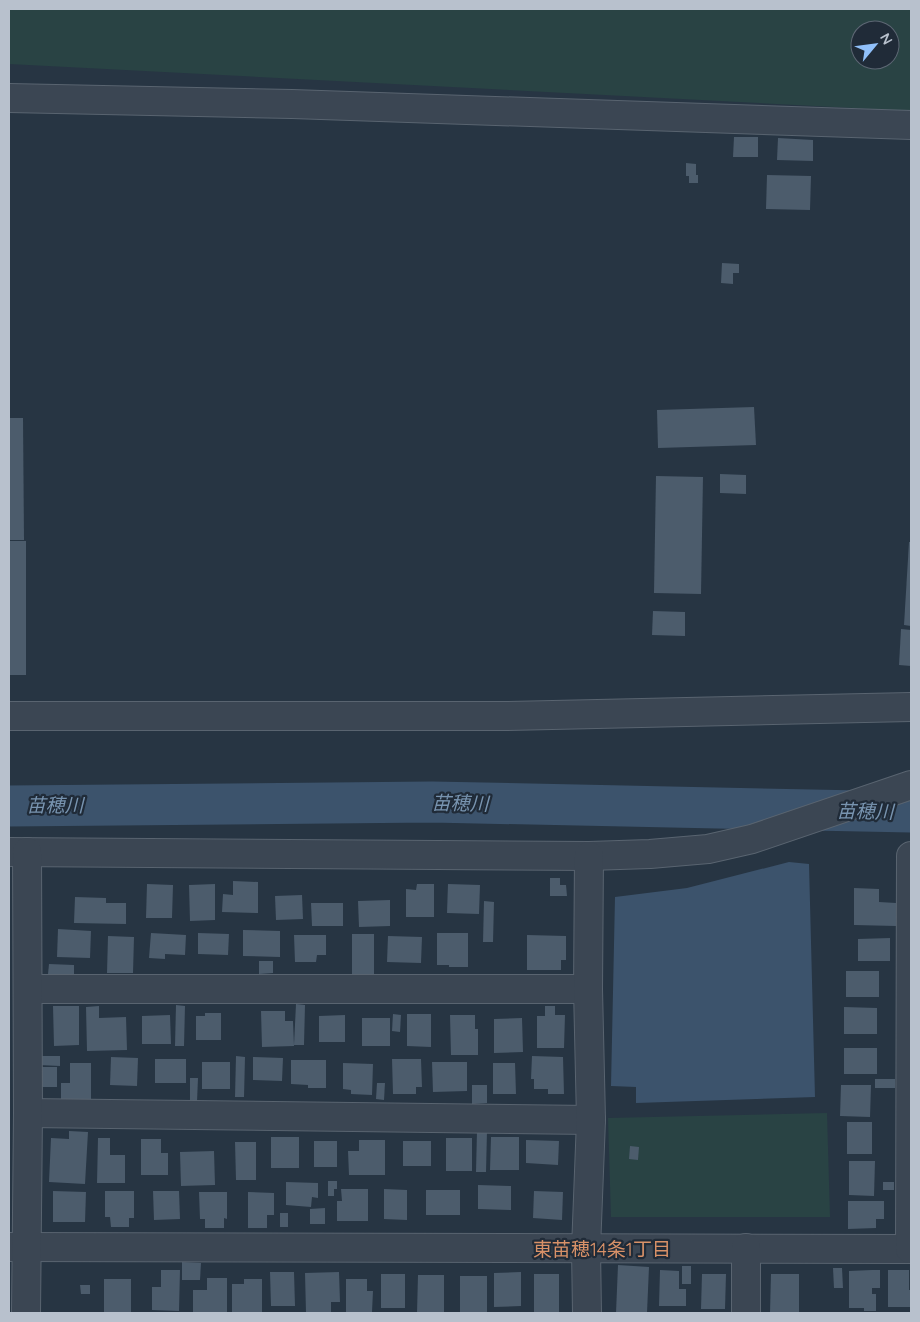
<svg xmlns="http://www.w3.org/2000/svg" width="920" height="1322" viewBox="0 0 920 1322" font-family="Quicksand,'Noto Sans JP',sans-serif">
<rect width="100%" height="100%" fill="#273543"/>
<g fill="#294344" fill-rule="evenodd">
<path d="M9,9H911V111L9,64ZM860,30H890V60H860Z"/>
<path d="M827,1113L830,1217H611L608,1118Z"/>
</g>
<path fill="#3c536c" d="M789,862L809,864L815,1097L636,1103V1087L611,1086L615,897L687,888Z"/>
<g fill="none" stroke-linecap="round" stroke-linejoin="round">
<path stroke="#3c536c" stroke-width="41" d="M9,806L432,802L911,812"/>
</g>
<g fill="#4c5c6c">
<path d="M734,137H758V157H733Z"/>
<path d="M778,138L813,140V161L777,160Z"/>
<path d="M686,163L696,164V175H698V183H689V176H686Z"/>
<path d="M767,175L811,176L810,210L766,209Z"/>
<path d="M722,263L739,264V273H733V284L721,283Z"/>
<path d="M754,407L756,445L658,448L657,410Z"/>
<path d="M9,418H23L24,540H9Z"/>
<path d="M720,474L746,475V494L720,493Z"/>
<path d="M656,476L703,477L701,594L654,593Z"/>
<rect x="9" y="541" width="17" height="134"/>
<path d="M909,542H911V626L904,625Z"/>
<path d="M653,611L685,612V636L652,635Z"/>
<path d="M901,629L911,630V666L899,665Z"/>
<path d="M550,878H560V885H566L567,896H550Z"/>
<path d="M233,881L258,882V913L222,912L223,894L233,895Z"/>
<path d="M147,884L173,885L172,918H146Z"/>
<path d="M215,884V920L190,921L189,885Z"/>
<path d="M417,884H434V917H406V889L416,890Z"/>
<path d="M448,884L480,885L479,914L447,913Z"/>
<path d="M854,888L879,889V902L896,903V926L854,925Z"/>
<path d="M302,895L303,919L276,920L275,896Z"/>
<path d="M75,897L106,898V903H126V924L74,923Z"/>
<path d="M390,900V926L359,927L358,901Z"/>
<path d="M484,901L494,902L493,942H483Z"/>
<path d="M311,903H343V926H312Z"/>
<path d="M58,929L91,931L90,958L57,957Z"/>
<path d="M243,930L280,931V957L243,956Z"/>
<path d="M151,933L186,935L185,955L165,954V959L149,958Z"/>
<path d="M198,933L229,934L228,955L198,954Z"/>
<path d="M437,933H468V967H449V965H437Z"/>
<rect x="352" y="934" width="22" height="41"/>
<path d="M294,935H326V955H317L316,962H295Z"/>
<path d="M527,935L566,936V960H561V970H527Z"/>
<path d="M108,936L134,937L133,973H107Z"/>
<path d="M388,936L422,937L421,963L387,962Z"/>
<path d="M890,938V961H858V939Z"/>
<path d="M259,961H273V973L259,974Z"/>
<path d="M49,964L74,965V975L48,974Z"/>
<rect x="846" y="971" width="33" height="26"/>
<path d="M296,1004L305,1005L304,1045H294Z"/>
<path d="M176,1005L185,1006L184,1046H175Z"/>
<path d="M53,1006H79V1045L54,1046Z"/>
<path d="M99,1006V1018L126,1017L127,1050L87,1051L86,1007Z"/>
<path d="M545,1006H555V1015H565L564,1048H537V1016H545Z"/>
<path d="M844,1007L877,1008V1034H844Z"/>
<path d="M261,1011H285V1021H293L294,1046L262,1047Z"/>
<path d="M205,1013H221V1040H196V1016H205Z"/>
<path d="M393,1014L401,1015L400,1032L392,1031Z"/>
<path d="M407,1014H431V1047L407,1046Z"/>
<path d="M170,1015L171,1044H142V1016Z"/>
<path d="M345,1015V1042H319V1016Z"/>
<path d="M450,1015H475V1029H478V1055H451Z"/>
<rect x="362" y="1018" width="28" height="28"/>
<path d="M522,1018L523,1052L494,1053V1019Z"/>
<rect x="844" y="1048" width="33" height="26"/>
<path d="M39,1056H60V1066L39,1065Z"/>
<path d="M236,1056L245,1057L244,1097H235Z"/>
<path d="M532,1056L563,1057L564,1094H548V1089H534V1079H531Z"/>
<path d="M111,1057L138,1058L137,1086L110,1085Z"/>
<path d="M253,1057L283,1058L282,1081L253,1080Z"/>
<rect x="155" y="1059" width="31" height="24"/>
<path d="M392,1059H421L422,1087H416V1094H393Z"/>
<path d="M291,1060H326V1088H308V1085L291,1084Z"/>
<rect x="202" y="1062" width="28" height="27"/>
<path d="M432,1062H467V1091L433,1092Z"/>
<path d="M70,1063H91V1099H61V1083H70Z"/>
<path d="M343,1063L373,1064L372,1095L351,1094V1090L343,1089Z"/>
<path d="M493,1063H515L516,1094H493Z"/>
<rect x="42" y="1067" width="15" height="20"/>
<path d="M190,1078H198L197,1102H190Z"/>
<rect x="875" y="1079" width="20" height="9"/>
<path d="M377,1083H385L384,1100L376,1099Z"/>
<path d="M472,1085H487V1103L472,1104Z"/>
<path d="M841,1085H871L870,1117L840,1116Z"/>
<rect x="847" y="1122" width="25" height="32"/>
<path d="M69,1131L88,1132L85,1184L49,1182L51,1138L69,1139Z"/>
<path d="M477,1131H487L486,1172H476Z"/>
<rect x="271" y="1137" width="28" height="31"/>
<path d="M491,1137H519V1170H490Z"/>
<path d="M98,1138H110V1155H125V1183H97Z"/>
<rect x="446" y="1138" width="26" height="33"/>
<path d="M141,1139H161V1153H168V1175H141Z"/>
<path d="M359,1140H385V1175H349L348,1151H359Z"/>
<path d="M526,1140L559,1141L558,1165L526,1163Z"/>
<rect x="314" y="1141" width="23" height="26"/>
<rect x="403" y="1141" width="28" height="25"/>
<path d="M235,1142H256V1180H236Z"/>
<path d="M630,1146L639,1147L638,1160L629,1159Z"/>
<path d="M214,1151L215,1185L181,1186L180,1152Z"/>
<path d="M849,1161H875L874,1196L849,1195Z"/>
<path d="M328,1181H337V1189H334V1196H328Z"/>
<path d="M286,1182L318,1183V1198L312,1197L311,1207L286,1205Z"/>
<rect x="883" y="1182" width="11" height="8"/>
<path d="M478,1185L511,1186V1210L478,1209Z"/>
<path d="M341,1189H368V1221H337V1201H342Z"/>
<path d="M384,1189L407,1190V1220L384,1219Z"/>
<rect x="426" y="1190" width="34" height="25"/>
<path d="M53,1191L86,1192L85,1222H53Z"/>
<path d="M105,1191H134V1218H129V1227H111L110,1217H105Z"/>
<path d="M153,1191H179L180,1219L154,1220Z"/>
<path d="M534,1191L563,1192L562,1220L533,1218Z"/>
<path d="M199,1192H227V1219L224,1218V1228H205V1219H200Z"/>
<path d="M248,1192L274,1193V1215H267V1228H248Z"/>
<path d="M848,1201H884V1219H876V1228L848,1229Z"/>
<path d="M325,1208V1224H310V1209Z"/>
<rect x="280" y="1213" width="8" height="14"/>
<path d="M182,1262L201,1263L200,1280H182Z"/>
<path d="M618,1265L649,1267L647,1313H616Z"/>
<rect x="682" y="1266" width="9" height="18"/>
<path d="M833,1268H842L843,1288H834Z"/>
<path d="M161,1270H180L179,1311L152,1310V1287H161Z"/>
<path d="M660,1270L679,1271V1289H686V1306H659Z"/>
<path d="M872,1270H880V1288H872V1294H876V1311H864V1308H849V1271Z"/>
<path d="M888,1270H909V1290H911V1307H888Z"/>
<path d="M270,1272H294L295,1306H271Z"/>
<path d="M339,1272L340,1302H331V1313H306L305,1273Z"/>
<path d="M521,1272V1306L494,1307V1273Z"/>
<rect x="381" y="1274" width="24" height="34"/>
<rect x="534" y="1274" width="25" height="38"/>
<path d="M702,1274H726L725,1309H701Z"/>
<path d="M771,1274H799V1313H770Z"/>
<path d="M418,1275H444V1313H417Z"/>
<rect x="460" y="1276" width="27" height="36"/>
<path d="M207,1278H227V1313H193V1290H207Z"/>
<rect x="104" y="1279" width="27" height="34"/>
<path d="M244,1279H262V1313H232V1284H244Z"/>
<path d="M346,1279H367V1291H373L372,1312H346Z"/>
<path d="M80,1285H90V1294H81Z"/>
</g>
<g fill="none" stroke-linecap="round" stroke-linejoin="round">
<defs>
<g id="minor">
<path d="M9,98L292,104L911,125"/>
<path d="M9,716H506L911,707"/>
<path d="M9,852L589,856L650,854L708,849L752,839L911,785"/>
<path d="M28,989H588"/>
<path d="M28,1113L591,1120"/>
<path d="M9,1247L911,1249"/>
<path d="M910,1249L911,856"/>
<path d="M26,1313L28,1113L27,852"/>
<path d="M587,1313L586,1249L591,1120L588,989L589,856"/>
<path d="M746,1313V1248"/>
</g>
</defs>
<use href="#minor" stroke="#596470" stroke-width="30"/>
<use href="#minor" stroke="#3b4653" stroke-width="28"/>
</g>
<g text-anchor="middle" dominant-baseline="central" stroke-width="4.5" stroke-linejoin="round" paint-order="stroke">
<g font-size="19" font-style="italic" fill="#7894b0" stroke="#202b38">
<text transform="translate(460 803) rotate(1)">苗穂川</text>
<text x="55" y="805">苗穂川</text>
<text transform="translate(865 811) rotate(1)">苗穂川</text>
</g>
<g font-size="19" fill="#d89168" stroke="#202b38">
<text x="602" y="1249">東苗穂14条1丁目</text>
</g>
</g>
<rect width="920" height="1322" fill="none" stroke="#b8c1cd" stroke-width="20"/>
<g transform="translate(875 45) rotate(61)"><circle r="24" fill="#202b38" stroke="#5d6774"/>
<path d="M0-4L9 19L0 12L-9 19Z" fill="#90c0fa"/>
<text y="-8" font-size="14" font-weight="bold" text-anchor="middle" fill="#b8c1cd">N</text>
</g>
</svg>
